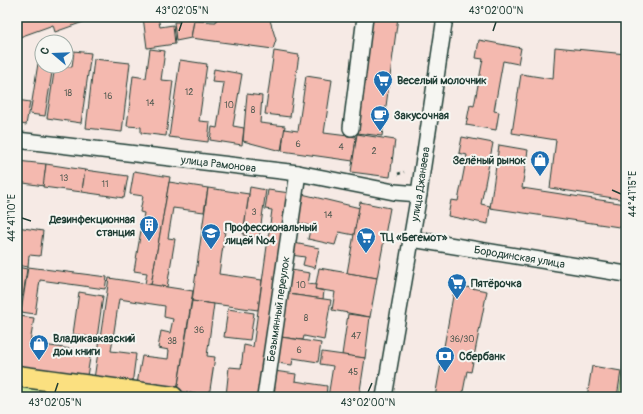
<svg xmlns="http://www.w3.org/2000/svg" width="643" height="414" viewBox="0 0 643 414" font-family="Pangolin,sans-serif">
<rect width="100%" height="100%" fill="#f6eae5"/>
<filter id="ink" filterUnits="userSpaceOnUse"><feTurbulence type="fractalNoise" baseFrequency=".025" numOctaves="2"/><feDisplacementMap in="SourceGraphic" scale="8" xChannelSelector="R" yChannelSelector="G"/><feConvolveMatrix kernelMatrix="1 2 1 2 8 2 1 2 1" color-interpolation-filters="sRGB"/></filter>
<g filter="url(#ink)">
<g fill="#cce79e" stroke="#769269">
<path d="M626,356V397H619L624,357Z"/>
<path d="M17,382L125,397H17Z"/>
</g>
<g fill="#f4b9af" stroke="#1f3d34">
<path d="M17,17H85L86,21L55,32L53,25L17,38Z"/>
<path d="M143,17H158L160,27L173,25L175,44L147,48Z"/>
<path d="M179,17H200L199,21H194L191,38L176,41L174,22H179Z"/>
<path d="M217,17H269L276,40L273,49L191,38L194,21L216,22Z"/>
<path d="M373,17H398L382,136L357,133Z"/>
<path d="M479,40L521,48L518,64L503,61L494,111L499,112L496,130L466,125L470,105L474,106L483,59L476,58Z"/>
<path d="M555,47L626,54V200L550,188L556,140L512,133L521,74L553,79Z"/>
<path d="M150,49L165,51L161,80L173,81L166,136L141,133V127L127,126L133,76L146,78Z"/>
<path d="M74,51L91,53L81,123L47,118L55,66L72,67Z"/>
<path d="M274,51L299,55L290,117L265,114Z"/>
<path d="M39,57L42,58V66H53L45,116L30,114Z"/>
<path d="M94,59L130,63L122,132L86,128Z"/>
<path d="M180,60L207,64L199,121L210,122L208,142L169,137Z"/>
<path d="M214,69L242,74L233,126L244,128L242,145L210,140L212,127L217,128L224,83L212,82Z"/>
<path d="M306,76L332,80L324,133L356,137L353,161L282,151L284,129L298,131Z"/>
<path d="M247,94L262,96L260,123L285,126L281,151L243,141Z"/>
<path d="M17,100L30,102L26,125L17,123Z"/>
<path d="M357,134L395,140L390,177L351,172Z"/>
<path d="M462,137L493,143L481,204L490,206L488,224L448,216L451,200L458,201L467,155L459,153Z"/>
<path d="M499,145L528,150L522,188L626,204V228L490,208Z"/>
<path d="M17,161L46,164L44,186L17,182Z"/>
<path d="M46,164L85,170L82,192L43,187Z"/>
<path d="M85,170L128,176L124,198L82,192Z"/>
<path d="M134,171L170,177L151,285L145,284L147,273L134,271L144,213L140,212L143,196L130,194Z"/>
<path d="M169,182L208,188L204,212L173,208L168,238L175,239L167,287L151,285Z"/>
<path d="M250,187L266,190L259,238L243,235Z"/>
<path d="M208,188L249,194L244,226L226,224L219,274L262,280L258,310L192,301Z"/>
<path d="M268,190L290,193L262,397L226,396L229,367L241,368L244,345L253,347L272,210L265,209Z"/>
<path d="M302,194L360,208L354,235L339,232L335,245L308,239L311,226L295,222Z"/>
<path d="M360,202L390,208L377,278L347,273Z"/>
<path d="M17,227L43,231L40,256L29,255L28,267L17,265Z"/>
<path d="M294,243L319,248L315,268L303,265L305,257L291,255Z"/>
<path d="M17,267L27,269L23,296L17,295Z"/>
<path d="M28,267L107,277L105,289L40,280L35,314L21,312Z"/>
<path d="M319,268L377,278L370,317L332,310L335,292L315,289Z"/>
<path d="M291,270L310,273L308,284L316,285L315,289L324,291L323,299L288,294Z"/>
<path d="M109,278L193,291L177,391L137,384L142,356L168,359L169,350L158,348L161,331L170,333L173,319L164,317L165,306L119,299L111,351L136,354L132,385L94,379Z"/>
<path d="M455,285L487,291L471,372L467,371L462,397H435Z"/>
<path d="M79,292L103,296L97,338L73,334Z"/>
<path d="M288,294L331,300L324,340L304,336L303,340L281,337Z"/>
<path d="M192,301L214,304L207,356L215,357L209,396L177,391Z"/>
<path d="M228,309L254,313L250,340L224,337Z"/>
<path d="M348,314L370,317L365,358L342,355Z"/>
<path d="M19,316L34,318L30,343L91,352L87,376L17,366V331Z"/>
<path d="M281,337L321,343L318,362L293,358L292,365L277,363Z"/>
<path d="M322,352L365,358L359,397H328L333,366L320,364Z"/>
<path d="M592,366L621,371L617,397H587Z"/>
<path d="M274,371L296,374L295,381L327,386L326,397H270Z"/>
</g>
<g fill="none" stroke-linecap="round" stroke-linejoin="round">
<defs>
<g id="minor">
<path d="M351,128L365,17"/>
<path id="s1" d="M17,140L298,173L394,192L419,194"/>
<path id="s2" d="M412,239L626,274"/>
<path id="s3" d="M265,397L298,173"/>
<path id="s4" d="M384,397L419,194L422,172L445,17"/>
</g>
<path id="major" d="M17,376L173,397"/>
</defs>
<use href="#minor" stroke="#1f3d34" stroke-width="18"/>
<use href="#major" stroke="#1f3d34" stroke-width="23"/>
<g stroke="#1f3d34" stroke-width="2.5" stroke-dasharray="3 3" stroke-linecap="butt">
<path d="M411,118L412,113"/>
<path d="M398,174L404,172"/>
</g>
<use href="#minor" stroke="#f6f6f2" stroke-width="15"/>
<use href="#major" stroke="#fbe080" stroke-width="20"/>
</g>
</g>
<path fill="none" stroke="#1f3d34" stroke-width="1.5" d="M179,31L182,22M493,31L496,22M612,190L621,194M22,218L31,221M55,392L58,383M368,392L372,383"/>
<defs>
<symbol id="supermarket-pin" viewBox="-11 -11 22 30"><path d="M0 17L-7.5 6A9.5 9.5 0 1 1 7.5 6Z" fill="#1f6fb2" stroke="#f6f6f2"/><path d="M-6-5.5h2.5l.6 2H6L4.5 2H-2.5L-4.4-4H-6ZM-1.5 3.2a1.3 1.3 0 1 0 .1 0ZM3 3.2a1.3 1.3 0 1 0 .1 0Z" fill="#fff"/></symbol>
<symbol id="cafe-pin" viewBox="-11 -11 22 30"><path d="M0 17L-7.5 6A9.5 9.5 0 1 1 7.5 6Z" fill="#1f6fb2" stroke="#f6f6f2"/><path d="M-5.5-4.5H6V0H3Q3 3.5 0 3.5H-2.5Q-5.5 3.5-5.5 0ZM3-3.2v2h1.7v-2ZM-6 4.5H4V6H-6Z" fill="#fff"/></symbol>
<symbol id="shop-pin" viewBox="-11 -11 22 30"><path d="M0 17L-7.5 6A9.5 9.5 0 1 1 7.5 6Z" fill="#1f6fb2" stroke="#f6f6f2"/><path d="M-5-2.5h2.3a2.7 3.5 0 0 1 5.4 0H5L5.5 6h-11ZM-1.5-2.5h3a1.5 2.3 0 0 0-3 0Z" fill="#fff"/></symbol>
<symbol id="building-pin" viewBox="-11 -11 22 30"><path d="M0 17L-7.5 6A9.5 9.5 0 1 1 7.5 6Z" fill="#1f6fb2" stroke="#f6f6f2"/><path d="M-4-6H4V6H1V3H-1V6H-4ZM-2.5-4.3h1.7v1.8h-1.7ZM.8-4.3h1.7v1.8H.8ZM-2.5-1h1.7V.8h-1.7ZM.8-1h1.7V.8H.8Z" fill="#fff"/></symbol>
<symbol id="university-pin" viewBox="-11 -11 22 30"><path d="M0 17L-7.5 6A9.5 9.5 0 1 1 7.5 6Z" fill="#1f6fb2" stroke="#f6f6f2"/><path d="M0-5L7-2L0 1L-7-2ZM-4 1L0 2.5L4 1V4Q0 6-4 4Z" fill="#fff"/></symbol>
<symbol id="bank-pin" viewBox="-11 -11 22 30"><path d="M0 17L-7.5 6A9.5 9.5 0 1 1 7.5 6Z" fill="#1f6fb2" stroke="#f6f6f2"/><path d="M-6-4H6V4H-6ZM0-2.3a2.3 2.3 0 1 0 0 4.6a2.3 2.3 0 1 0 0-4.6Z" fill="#fff"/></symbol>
</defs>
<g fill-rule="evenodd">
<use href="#supermarket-pin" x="372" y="69" width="22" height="30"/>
<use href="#cafe-pin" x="369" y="104" width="22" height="30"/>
<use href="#shop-pin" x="529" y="149" width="22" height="30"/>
<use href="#building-pin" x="138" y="214" width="22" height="30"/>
<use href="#university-pin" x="200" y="222" width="22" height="30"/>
<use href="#supermarket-pin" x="355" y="226" width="22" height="30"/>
<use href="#supermarket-pin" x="446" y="272" width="22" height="30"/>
<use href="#shop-pin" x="28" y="333" width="22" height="30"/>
<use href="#bank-pin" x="434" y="345" width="22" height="30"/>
</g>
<g text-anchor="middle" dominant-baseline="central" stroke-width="4" stroke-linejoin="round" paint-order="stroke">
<g font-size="9" fill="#545c53">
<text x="189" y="92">12</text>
<text x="68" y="93">18</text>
<text x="108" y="96">16</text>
<text x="150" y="103">14</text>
<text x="229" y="105">10</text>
<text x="253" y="110">8</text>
<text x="298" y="144">6</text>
<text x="341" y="147">4</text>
<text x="374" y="151">2</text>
<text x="64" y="178">13</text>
<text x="105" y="184">11</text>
<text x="254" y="212">3</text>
<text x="328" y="215">14</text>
<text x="301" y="285">10</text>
<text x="306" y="318">8</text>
<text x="199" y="330">36</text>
<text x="356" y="336">47</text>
<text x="462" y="339">36/30</text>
<text x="172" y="341">38</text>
<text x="299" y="350">6</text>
<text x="353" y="372">45</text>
</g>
<g font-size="11" font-weight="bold" fill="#1f3d34" stroke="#f6f6f2" text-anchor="start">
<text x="397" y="80">Веселый молочник</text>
<text x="394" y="115">Закусочная</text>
<text x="526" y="160" text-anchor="end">Зелёный рынок</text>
<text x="135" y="219" text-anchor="end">Дезинфекционная<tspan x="135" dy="13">станция</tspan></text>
<text x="225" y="227">Профессиональный<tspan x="225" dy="13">лицей №4</tspan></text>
<text x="380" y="237">ТЦ «Бегемот»</text>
<text x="471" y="283">Пятёрочка</text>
<text x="53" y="338">Владикавказский<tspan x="53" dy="13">дом книги</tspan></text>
<text x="459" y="356">Сбербанк</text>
</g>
<g font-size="11" fill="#1f3d34" stroke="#f6f6f2">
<text stroke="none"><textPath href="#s1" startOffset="203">улица Рамонова</textPath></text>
<text stroke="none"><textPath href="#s4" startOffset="216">улица Джанаева</textPath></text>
<text stroke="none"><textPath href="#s2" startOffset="109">Бородинская улица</textPath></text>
<text stroke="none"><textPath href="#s3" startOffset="89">Безымянный переулок</textPath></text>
</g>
</g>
<rect width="643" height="414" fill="none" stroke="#f6f6f2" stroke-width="44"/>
<g transform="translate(54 54) rotate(289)"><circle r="19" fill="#f6f6f2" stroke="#a0aca6"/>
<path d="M0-3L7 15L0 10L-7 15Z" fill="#1f6fb2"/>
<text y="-6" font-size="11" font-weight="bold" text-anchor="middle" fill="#1f3d34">С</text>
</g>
<rect x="22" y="22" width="599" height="370" fill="none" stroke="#1f3d34" stroke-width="1.5"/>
<g font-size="10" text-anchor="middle" fill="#1f3d34">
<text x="182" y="14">43°02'05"N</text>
<text x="496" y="14">43°02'00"N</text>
<text transform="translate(632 194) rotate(-90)" y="4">44°41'15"E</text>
<text transform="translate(11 218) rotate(-90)" y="4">44°41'10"E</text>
<text x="55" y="406">43°02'05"N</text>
<text x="368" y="406">43°02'00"N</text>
</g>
</svg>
